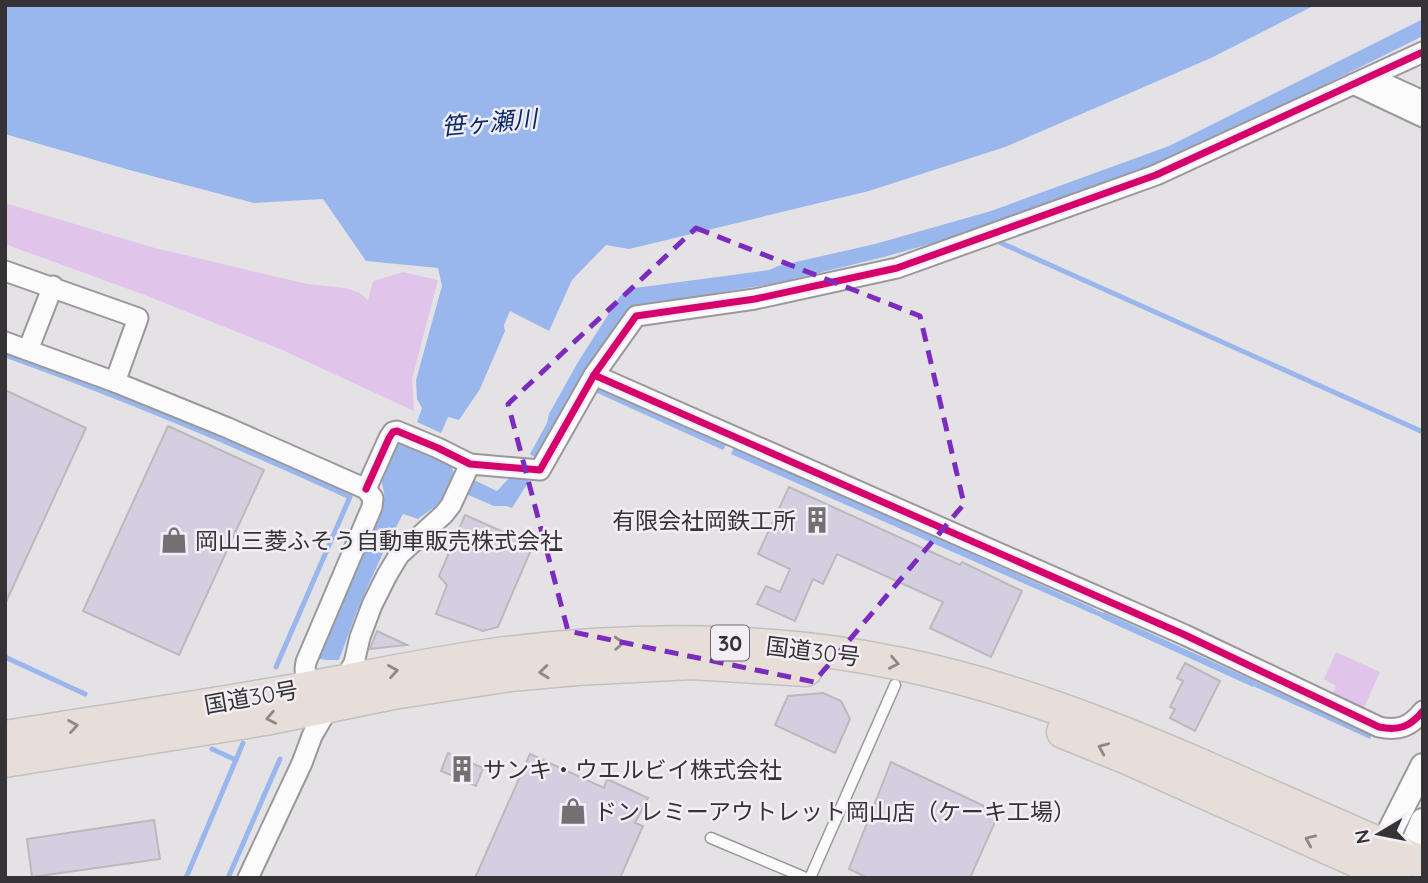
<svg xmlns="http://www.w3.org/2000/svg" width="1428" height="883" viewBox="0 0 1428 883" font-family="Quicksand,'Noto Sans JP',sans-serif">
<rect width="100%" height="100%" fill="#e5e2e6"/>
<g fill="#e0c4ea">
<path d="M5,203L151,247L307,284L345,288L360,293L368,300L373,281L403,272L438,280L412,379L414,411L280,349L142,294L5,244Z"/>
<path d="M1336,652L1380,672L1362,712L1331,697L1336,686L1324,679Z"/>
</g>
<g fill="#99b7ed">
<path d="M5,5H1315L1211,58L1005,147L869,191L629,249L606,245L572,280L549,331L510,311L504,325L505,331L480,389L459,420L448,417L441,433L417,422L422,408L417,399L416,380L442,286L438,268L366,261L323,199L254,203L133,171L5,134Z"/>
<path d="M1423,19V36L1175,159L972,232L884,257L777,283L632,307L539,460L530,454L547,423L549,414L578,362L620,296L635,288L769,270L778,266L875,244L991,211L1169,146Z"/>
<path d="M595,386L727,443L723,450L593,391Z"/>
<path d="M398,441L447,456L454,473L458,475L440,503L418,519L403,514L386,546L357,611L339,660H327L315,658L362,556L384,500C385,493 383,490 382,483C380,466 389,454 398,441Z"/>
<path d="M734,447L1093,608L1091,613L731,454Z"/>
<path d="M513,474L529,481L512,508L506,506H494L466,494L472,479L497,491Z"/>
<path d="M1104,612L1255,681L1253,687L1101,618Z"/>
<path d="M1292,696L1373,732L1370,739L1289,702Z"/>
</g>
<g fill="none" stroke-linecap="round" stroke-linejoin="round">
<g stroke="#99b7ed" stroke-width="5">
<path d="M1001,243L1423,432"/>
<path d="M5,355C122,397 237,445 350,497L276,667"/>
<path d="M1086,608L1109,618"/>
<path d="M5,657L85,694"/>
<path d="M1248,681L1297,703"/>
<path d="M212,749L236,760"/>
<path d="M186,878L243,743"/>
<path d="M228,878L280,759"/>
</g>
</g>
<g fill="#d3cfe0" stroke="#bbb9bc" stroke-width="2">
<path d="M5,390L86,428L5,604Z"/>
<path d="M168,426L264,470L179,655L83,611Z"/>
<path d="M789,487L960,565L962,562L1022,591L991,657L930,628L943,602L837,554L823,584L813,579L795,621L757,604L766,586L780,592L790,569L758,554Z"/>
<path d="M465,515L533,545L498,627L483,631L436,614L447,585L439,576Z"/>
<path d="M377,631L407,645L370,649Z"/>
<path d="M1185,663L1220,681L1195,731L1170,718L1175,709L1170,707L1183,681L1177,678Z"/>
<path d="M823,693L841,701L850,719L835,753L775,725L788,696Z"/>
<path d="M448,753L483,768L476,786L441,771Z"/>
<path d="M530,754L604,788L607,779L648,798L635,823L643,826L620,878H475Z"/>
<path d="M891,762L999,813L970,878H868L849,869Z"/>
<path d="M154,820L160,859L32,877L27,839Z"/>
</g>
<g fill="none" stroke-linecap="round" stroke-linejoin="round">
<defs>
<g id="service">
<path d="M711,838L806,878"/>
<path d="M810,878L895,685"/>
</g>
<g id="minor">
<path d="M1370,77L1423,101"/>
<path d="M1353,84L1423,117"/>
<path d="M5,271L138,318L115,382"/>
<path d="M5,342L115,382L228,428L366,489L373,498L372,507L306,662L305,669L310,697"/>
<path d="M28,350L53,286"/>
<path d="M594,375L636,316L755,299L897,268L1156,175L1423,52"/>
<path d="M366,489L389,438L393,432L397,431L438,448L470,464L540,470L594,375L1185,635L1379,727C1399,731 1410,727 1423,711"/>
<path d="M248,878L302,763L312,736L354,663L360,637L372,605L387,575L399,555L444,514L451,505L470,464"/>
</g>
<g id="tertiary">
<path d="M1383,845L1423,766"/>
<path d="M1408,856L1423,821"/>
</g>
<g id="trunk">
<path d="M1063,732L1125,757L1395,878"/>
<path d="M5,737C92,723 180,710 267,695C347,682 426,663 506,653C638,637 771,637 901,664C1008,686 1108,725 1207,768C1279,799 1351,831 1423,863"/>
<path d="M5,761L265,719L393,693L510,675L577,669L691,663L806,670"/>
</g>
</defs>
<use href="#service" stroke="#9b989b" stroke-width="13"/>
<use href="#minor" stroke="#9b989b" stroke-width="23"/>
<use href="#tertiary" stroke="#9b989b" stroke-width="28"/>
<use href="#trunk" stroke="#c2c0c2" stroke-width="35"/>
<use href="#service" stroke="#fbfbfb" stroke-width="10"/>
<use href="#minor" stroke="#fbfbfb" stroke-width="19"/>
<use href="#tertiary" stroke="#fbfbfb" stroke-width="24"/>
<use href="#trunk" stroke="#e6ded7" stroke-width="32"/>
<defs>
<g id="cycleway">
<path d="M594,375L636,316L755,299L897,268L1156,175L1423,52"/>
<path d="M366,489L389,438L393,432L397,431L438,448L470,464L540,470L594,375L1185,635L1379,727C1399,731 1410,727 1423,711"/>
</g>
</defs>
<use href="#cycleway" stroke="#f3eef5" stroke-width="11"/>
<use href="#cycleway" stroke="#d6006c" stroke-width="7"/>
</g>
<defs><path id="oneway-chevron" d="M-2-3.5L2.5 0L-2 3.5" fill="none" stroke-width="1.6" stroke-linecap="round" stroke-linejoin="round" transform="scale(1.75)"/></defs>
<g stroke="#8e8886">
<use href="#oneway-chevron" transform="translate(619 643) rotate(-3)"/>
<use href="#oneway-chevron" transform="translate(894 663) rotate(11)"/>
<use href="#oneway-chevron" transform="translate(393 671) rotate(-10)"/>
<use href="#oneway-chevron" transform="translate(544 672) rotate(174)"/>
<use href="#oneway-chevron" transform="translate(271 718) rotate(169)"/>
<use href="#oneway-chevron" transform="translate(73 726) rotate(-9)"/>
<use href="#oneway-chevron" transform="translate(1103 748) rotate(-157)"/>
<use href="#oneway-chevron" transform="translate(1310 840) rotate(-156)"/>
</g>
<path fill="none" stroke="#7b2cbf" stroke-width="5" stroke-dasharray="14 9" stroke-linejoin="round" d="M696,228L920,316L964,504L814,682L568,631L508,404Z"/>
<defs>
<symbol id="building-bare" viewBox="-9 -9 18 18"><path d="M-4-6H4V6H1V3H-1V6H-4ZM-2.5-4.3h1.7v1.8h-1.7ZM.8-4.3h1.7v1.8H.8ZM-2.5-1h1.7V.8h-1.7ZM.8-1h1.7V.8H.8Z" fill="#737073" stroke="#f3eef5" stroke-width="2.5" paint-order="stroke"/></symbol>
<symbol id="shop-bare" viewBox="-9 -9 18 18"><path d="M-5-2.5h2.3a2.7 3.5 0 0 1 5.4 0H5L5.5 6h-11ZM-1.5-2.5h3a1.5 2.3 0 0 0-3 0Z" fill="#737073" stroke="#f3eef5" stroke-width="2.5" paint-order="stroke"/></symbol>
</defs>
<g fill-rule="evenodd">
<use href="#building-bare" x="798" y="501" width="38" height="38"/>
<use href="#shop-bare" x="155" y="521" width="38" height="38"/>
<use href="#building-bare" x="443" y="750" width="38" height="38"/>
<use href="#shop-bare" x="554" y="792" width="38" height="38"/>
</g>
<g text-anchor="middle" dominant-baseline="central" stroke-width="5" stroke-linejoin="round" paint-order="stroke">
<rect fill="#f3eef5" stroke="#6e6b6f" stroke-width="2" x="711" y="625.5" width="38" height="35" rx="5"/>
<g font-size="21" font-weight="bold" fill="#353335">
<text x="730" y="643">30</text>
</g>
<g font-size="23" fill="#353335" stroke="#f3eef5" text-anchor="start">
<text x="796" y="520" text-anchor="end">有限会社岡鉄工所</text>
<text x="195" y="540">岡山三菱ふそう自動車販売株式会社</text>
<text x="483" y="769">サンキ・ウエルビイ株式会社</text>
<text x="594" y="811">ドンレミーアウトレット岡山店（ケーキ工場）</text>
</g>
<g font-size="23" fill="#353335" stroke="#f3eef5">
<text transform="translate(813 651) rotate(7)">国道30号</text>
<text transform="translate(251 697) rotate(-10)">国道30号</text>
</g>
<g font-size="24" font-style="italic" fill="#062a6b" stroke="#f3eef5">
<text transform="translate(489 122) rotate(-5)">笹ヶ瀬川</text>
</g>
</g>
<rect width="1428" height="883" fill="none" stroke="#353335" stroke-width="14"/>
<g transform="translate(1379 834) rotate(260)" stroke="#f3eef5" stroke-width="5" paint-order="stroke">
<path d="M0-5L12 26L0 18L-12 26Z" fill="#353335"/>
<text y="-10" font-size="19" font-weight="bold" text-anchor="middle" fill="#353335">N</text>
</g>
</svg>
